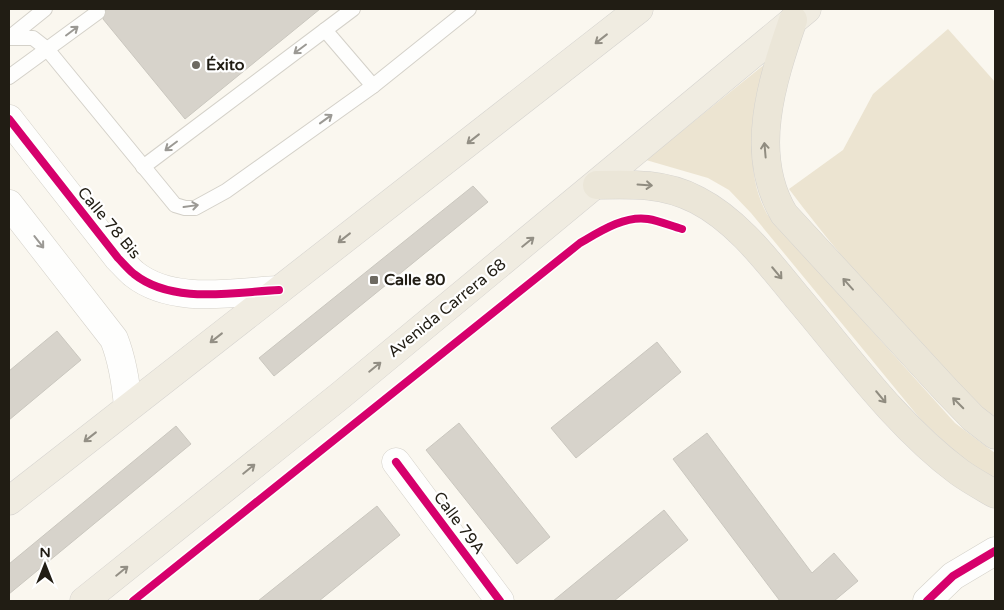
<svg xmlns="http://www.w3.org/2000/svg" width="1004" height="610" viewBox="0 0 1004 610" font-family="'Varela Round',sans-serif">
<rect width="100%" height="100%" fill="#faf7ef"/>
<g fill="#ece4d1">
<path d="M948,29L995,82V417C977,408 957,382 943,368C888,311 836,252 789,189L843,150L873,94Z"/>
<path d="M770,60C757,111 740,164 767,214L955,423L995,453V479L971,467L922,421L751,213L729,190L708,178L646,160Z"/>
</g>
<g fill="#d7d3cb" stroke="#cac7bf">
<path d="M106,9H320L185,119L103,19Z"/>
<path d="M473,186L488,202L274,376L259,358Z"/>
<path d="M57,331L81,360L9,420V371Z"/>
<path d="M657,342L681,372L576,458L551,428Z"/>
<path d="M459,423L550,537L517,564L426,450Z"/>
<path d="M176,426L191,444L9,594V564Z"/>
<path d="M707,433L812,573L834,553L858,581L834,601H780L673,459Z"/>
<path d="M377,506L400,535L319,601H258Z"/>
<path d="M664,510L688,540L614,601H553Z"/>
</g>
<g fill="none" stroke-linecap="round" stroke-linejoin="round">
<defs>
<g id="service">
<path d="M325,30L373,86"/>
<path d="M9,38H33L47,49L175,205L185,208H195L226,191L373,86L469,9"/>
<path d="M9,38L45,9"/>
<path d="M9,77L98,12"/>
<path d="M143,167L353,9"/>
</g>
<g id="minor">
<path d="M396,462L500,601"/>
<path d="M927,601L953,576L995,551"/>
</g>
<g id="tertiary">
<path d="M9,119L118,258C123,263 128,269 134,274C173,305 234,292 279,290"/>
<path d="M9,204L114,339C123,362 126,383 128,407"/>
</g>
<g id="primary">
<path d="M9,501L639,9"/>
<path d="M84,601L341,395L807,9"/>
</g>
<g id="trunk">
<path d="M793,20C772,81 748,154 784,214L946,390L973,418L995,435"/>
<path d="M597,185C632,184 665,183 697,200C738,221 768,262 797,297C848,357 896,425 959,472C970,480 983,487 995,494"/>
</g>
</defs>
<use href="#service" stroke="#d4d1c9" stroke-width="16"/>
<use href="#minor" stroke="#d4d1c9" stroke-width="29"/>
<use href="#tertiary" stroke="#d4d1c9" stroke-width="29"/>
<use href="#primary" stroke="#d5d3cf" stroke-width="29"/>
<use href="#trunk" stroke="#d5d3cf" stroke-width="29"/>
<use href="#service" stroke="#fefefd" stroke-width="14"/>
<use href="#minor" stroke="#fefefd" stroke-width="28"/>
<use href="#tertiary" stroke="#fefefd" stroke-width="28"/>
<use href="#primary" stroke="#f0ece1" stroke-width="28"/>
<use href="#trunk" stroke="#ebe6d8" stroke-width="28"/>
<defs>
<g id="cycleway">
<path d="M9,119L118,258C123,263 128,269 134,274C173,305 234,292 279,290"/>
<path d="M396,462L500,601"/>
<path d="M133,601L580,243C599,232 625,215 648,219C660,221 671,226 682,229"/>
<path d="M927,601L953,576L995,551"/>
</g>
</defs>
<use href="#cycleway" stroke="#fff" stroke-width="11"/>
<use href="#cycleway" stroke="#d6006c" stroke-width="8"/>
</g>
<defs><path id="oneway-shaft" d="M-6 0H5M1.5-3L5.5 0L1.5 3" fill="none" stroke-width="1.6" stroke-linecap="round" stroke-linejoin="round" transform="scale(1.25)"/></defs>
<g stroke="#9b9994">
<use href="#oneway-shaft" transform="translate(72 31) rotate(-37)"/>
<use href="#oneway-shaft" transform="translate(300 49) rotate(143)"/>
<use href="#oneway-shaft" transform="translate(326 119) rotate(-36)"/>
<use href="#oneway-shaft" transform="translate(171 146) rotate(143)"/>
<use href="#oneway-shaft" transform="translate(191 206) rotate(-8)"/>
<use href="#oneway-shaft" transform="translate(39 242) rotate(52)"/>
</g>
<g stroke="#938f85">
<use href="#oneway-shaft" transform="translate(601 39) rotate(142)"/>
<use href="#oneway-shaft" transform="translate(473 139) rotate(142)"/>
<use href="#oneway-shaft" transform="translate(344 238) rotate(142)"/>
<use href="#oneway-shaft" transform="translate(528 242) rotate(-39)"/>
<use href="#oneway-shaft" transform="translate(216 338) rotate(142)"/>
<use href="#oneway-shaft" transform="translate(375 367) rotate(-39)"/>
<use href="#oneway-shaft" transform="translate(90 437) rotate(142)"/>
<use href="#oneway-shaft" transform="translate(249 469) rotate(-39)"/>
<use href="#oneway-shaft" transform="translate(122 571) rotate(-39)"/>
</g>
<g stroke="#908c80">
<use href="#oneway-shaft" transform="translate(765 150) rotate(-95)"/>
<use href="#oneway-shaft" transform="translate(645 185) rotate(4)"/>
<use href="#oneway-shaft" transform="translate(777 273) rotate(50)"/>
<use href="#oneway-shaft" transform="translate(848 284) rotate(-132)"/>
<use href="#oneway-shaft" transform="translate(881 397) rotate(50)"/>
<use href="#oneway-shaft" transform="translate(958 403) rotate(-135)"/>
</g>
<g fill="#6d6961" stroke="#fff" stroke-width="2">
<circle cx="196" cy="65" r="5"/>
<rect x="369" y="275" width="10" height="10" rx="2.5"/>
</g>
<g text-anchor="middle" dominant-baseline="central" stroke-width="4.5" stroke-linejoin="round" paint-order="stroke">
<g font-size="16" font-weight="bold" fill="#211d14" stroke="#fff" text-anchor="start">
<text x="206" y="65">Éxito</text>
<text x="384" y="280">Calle 80</text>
</g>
<g font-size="16" fill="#211d14" stroke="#fff">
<text transform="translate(109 223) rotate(50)">Calle 78 Bis</text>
<text transform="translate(447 308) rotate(-39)">Avenida Carrera 68</text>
<text transform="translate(459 523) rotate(53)">Calle 79A</text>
</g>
</g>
<rect width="1004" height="610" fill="none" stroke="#211d14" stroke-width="20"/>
<g transform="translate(45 565)" stroke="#ffffff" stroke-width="4" paint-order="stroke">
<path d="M0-4L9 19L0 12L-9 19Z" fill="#211d14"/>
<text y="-8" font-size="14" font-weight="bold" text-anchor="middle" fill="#211d14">N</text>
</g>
</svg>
